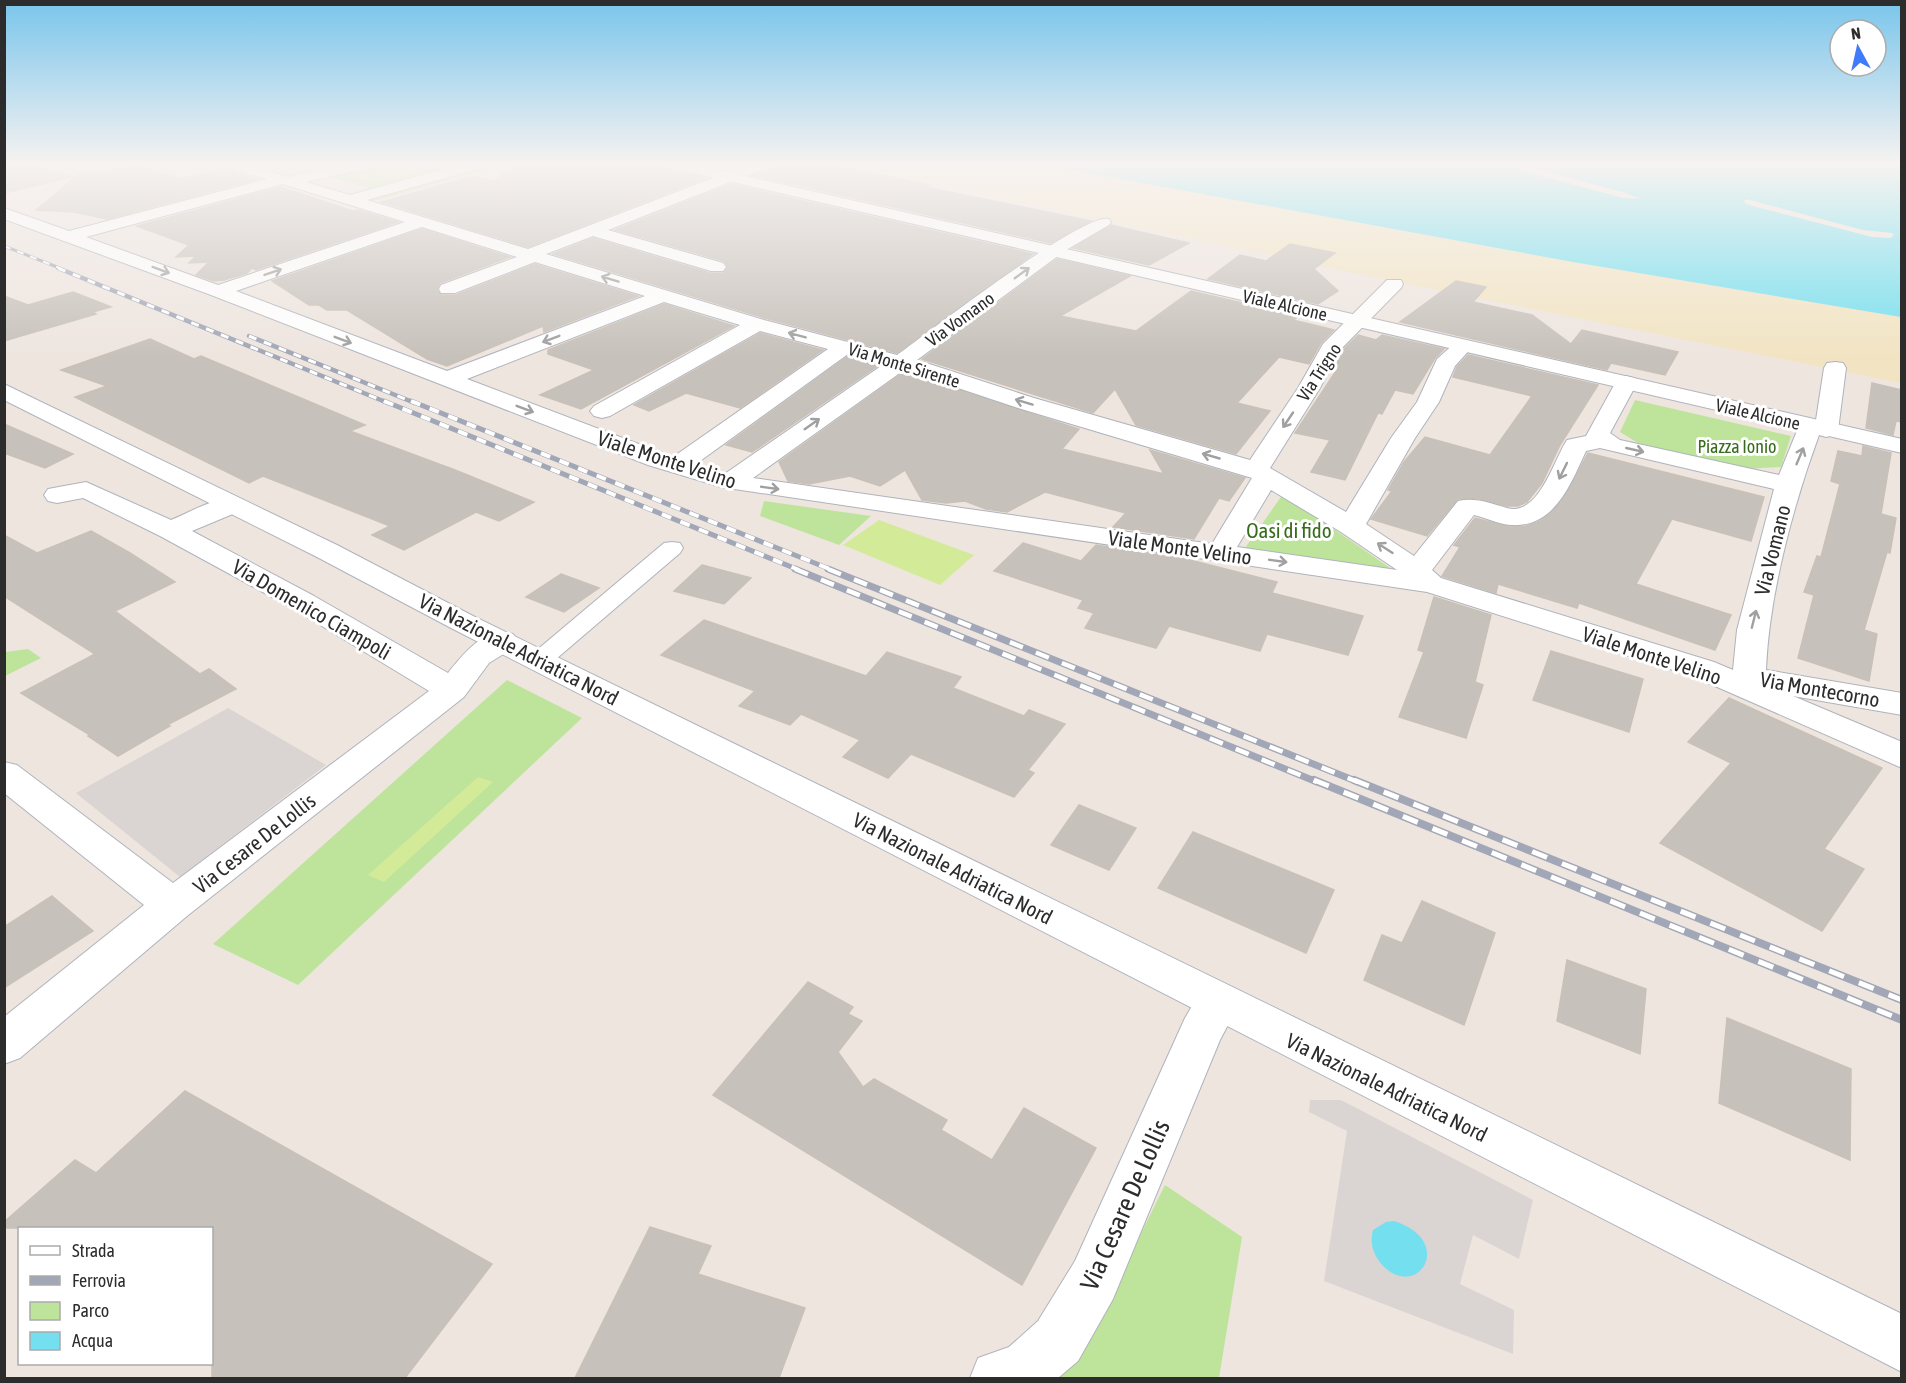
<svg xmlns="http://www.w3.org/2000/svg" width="1906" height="1383" viewBox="0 0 1906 1383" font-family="'Asap Condensed',sans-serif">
<rect width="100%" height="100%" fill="#eee5df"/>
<g fill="#bee49c">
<path d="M377,163H473L376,190L323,175Z"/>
<path d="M490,163H508L379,200H366L399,188Z"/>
<path d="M1635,400L1791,436L1781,467L1744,469L1638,443L1620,432Z"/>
<path d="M1283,494L1393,570L1245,548Z"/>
<path d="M764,501L871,516L839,545L760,516Z"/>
<path d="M28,649L41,658L5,676V652Z"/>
<path d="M507,680L582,718L298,985L213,944Z"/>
<path d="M1165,1185L1242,1237L1219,1378H1056L1079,1358Z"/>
</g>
<path fill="#f2e4c3" d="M834,163H1034L1573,262L1901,317V383L1397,282Z"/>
<g fill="#d3eb98">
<path d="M408,163H436L446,166L375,184L353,176Z"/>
<path d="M879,520L974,555L940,585L843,545Z"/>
<path d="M478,777L493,782L384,882L368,875Z"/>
</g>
<g fill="#dad5d2">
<path d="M228,708L326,765L180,877L76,793Z"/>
<path d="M1310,1100H1341L1533,1200L1519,1259L1473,1235L1460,1284L1514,1310L1513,1354L1324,1281L1347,1131L1309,1112Z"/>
</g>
<g fill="#73dfef">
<path d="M1034,163H1901V317L1573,262Z"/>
<path d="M1394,1221C1459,1242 1414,1306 1379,1261C1372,1251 1370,1242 1373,1230L1386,1222Z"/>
</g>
<g fill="#eee5df">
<path d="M1521,165L1626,193L1641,199L1624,198L1529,173L1521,170Z"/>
<path d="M1746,199L1863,230L1892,233L1894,235L1890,238L1872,237L1753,206L1746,204L1744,201Z"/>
</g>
<g fill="#c6c1ba" stroke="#c9c1b8" stroke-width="1.5">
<path d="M28,163L73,177L4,193V167Z"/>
<path d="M517,163H659L667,169L706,178L528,247L382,202L473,176L494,181Z"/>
<path d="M775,163H842V167L929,185L925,187L1091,221L1051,243L753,175L772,168Z"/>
<path d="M138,164L179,179L224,169L257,179L107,219L74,212L36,210L85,169L97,173Z"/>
<path d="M731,184L1033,254L897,353L765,318L553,254L593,238L710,273H723L728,267L724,261L615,230Z"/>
<path d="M280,187L353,211L358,210L398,222L256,270L252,268L247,273L224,280L214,281L196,275L209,262L189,263L196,256L176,257L189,245L137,226Z"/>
<path d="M1111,225L1149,234L1189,243L1149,265L1073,248Z"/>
<path d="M422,229L510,257L440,283L437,290L441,295H456L535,264L638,296L544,332L543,326L447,366L427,359L347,310H327L319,305H309L272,281Z"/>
<path d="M1290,244L1335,253L1314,269L1338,291L1318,304L1208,279L1240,255L1266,261Z"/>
<path d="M1057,259L1130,276L1060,316L1136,331L1191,291L1299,316L1293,320L1334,330L1321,343L1309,364L1279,357L1237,403L1270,411L1236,454L1136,425L1115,389L1093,413L922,359Z"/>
<path d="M1456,281L1486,287L1473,302L1532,315L1571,344L1582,330L1678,352L1665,375L1611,363L1607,370L1400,322Z"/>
<path d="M73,292L111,307L93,312L96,314L4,341V296L28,305Z"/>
<path d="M664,304L734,326L581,409L540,395L594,370L548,354V350Z"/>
<path d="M760,333L823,350L740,408L686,393L649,411L634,405Z"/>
<path d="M1358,335L1376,340L1382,335L1444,349L1435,358L1413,394L1395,390L1382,414L1378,413L1345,480L1311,472L1330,440L1295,433L1336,371L1332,370L1341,352Z"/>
<path d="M150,339L194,359L201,356L365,425L350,431L455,470L534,502L499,521L476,512L404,550L372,535L390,526L263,476L249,483L75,397L107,386L61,370Z"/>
<path d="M1468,355L1598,385L1560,445L1542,483L1527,502L1518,506H1507L1477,498L1458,499L1427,536L1371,519L1392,491L1388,490L1404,462L1425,437L1490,455L1532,396L1453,377L1457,367Z"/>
<path d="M848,356L879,365L752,452L726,445Z"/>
<path d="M904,372L1079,429L1062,449L1164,474L1150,450L1245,478L1229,501L1219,498L1194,539L1113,527L1126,513L1045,492L1007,512L986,509L965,501L946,503L922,500L905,470L880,486L850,476L809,484L788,481L779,462Z"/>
<path d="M1872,383L1902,390V422L1896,421L1893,435L1866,428Z"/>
<path d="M4,424L73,454L45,468L4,453Z"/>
<path d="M1863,446L1891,453L1881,514L1896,518L1890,553L1887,552L1864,630L1877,634L1869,681L1798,658L1814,595L1804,592L1817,556L1821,557L1840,484L1831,481L1838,451L1862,456Z"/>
<path d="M1588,453L1764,497L1751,541L1672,519L1636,584L1731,615L1715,650L1579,603L1577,608L1498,584L1496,593L1442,576L1460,547L1454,545L1475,518L1511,527L1526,526L1540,521L1561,502Z"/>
<path d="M91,531L130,553L175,582L115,611L200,674L209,669L236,689L167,725L170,726L118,756L88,736L90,735L21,693L95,654L4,596V535L37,553Z"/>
<path d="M1023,543L1081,561L1096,545L1182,558L1277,582L1272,593L1363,616L1348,655L1267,634L1260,651L1169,626L1156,648L1085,628L1094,613L1078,608L1083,600L994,571Z"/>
<path d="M702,565L751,578L724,604L674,591Z"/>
<path d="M561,574L599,588L564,612L526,597Z"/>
<path d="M1434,597L1491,615L1475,682L1483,685L1466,738L1399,717L1424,652L1418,650Z"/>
<path d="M704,620L866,676L887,652L961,677L953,688L1024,716L1029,710L1065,724L1028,770L1034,773L1014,797L911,754L888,778L843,757L860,740L801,714L790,725L739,706L755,691L661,655Z"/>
<path d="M1551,651L1643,679L1629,732L1533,700Z"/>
<path d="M1729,698L1882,768L1824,849L1864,869L1822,931L1660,843L1731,763L1688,742Z"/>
<path d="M1079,805L1136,828L1109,870L1051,845Z"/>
<path d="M1193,832L1334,890L1306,953L1158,888Z"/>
<path d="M52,896L93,931L4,988V927Z"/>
<path d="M1422,901L1495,933L1464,1025L1364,980L1382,935L1402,943Z"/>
<path d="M1567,960L1646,989L1640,1054L1557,1021Z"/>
<path d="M808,982L853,1007L848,1014L862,1021L838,1052L863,1087L874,1079L947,1120L941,1130L992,1160L1024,1108L1096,1148L1022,1285L713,1095Z"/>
<path d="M1727,1018L1851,1069L1850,1160L1719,1103Z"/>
<path d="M185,1091L492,1264L405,1378H212V1228H4V1222L75,1160L96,1173Z"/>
<path d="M650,1227L711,1246L698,1274L805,1308L779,1378H575Z"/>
</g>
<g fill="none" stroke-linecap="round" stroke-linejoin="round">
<defs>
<path id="pedestrian" d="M672,542L680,543L683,548L680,553L549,665L540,668L531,665L528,660L531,655L664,543Z"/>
<g id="minor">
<path d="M221,163H244L288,177L351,163H379L377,166L306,182L350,195L466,163H490L488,166L367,200L528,249L752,163H773L771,166L608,230L723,263L726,267L723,271H711L593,236L546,254L764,320L897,355C928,333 1083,212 1109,219L1111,222L1109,225L1066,250L917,360L1034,398L1250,460L1298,388L1323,344L1387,280H1401L1403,284L1401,288L1339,351L1320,388L1270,468L1346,512L1391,438L1417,402L1437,359L1456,342L1463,340L1470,342L1473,346L1455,366L1439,402L1415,438L1366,524L1414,556L1458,501C1475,497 1490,503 1507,508C1539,517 1554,459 1567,440L1586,436L1618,378L1626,376L1634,378L1637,383L1610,433L1620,440L1779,475L1799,426L1803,421L1816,420L1824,368L1827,363L1835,362L1843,363L1846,368L1838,430L1834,435L1826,437L1819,435C1793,506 1769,595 1766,670L1902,693V715L1793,696L1902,742V768L1692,676L1427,592L721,487L648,465L211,295L4,219V208L69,231L267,179L223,166ZM283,184L405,222L218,285L86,237ZM422,227L517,257L441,285L439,289L441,293H455L535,262L645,296L447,371L236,291ZM664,302L740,325L594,406L590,411L594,416L602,418L610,416L760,331L828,349L673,457L467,379ZM848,354L884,364L726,473L696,464ZM904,370L1018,408L1252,478L1212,544L753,478ZM1600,448L1774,489L1737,630L1733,670L1714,662L1441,578L1432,570L1474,515C1487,518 1498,524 1511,525C1555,528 1571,483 1586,451ZM1271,490L1341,532L1397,570L1237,547Z"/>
<path d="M86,482L171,520C191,512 219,494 240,499L244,505L240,511L192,531L314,596L448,673C464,653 484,627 513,634L518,641L513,648L489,663L464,697L187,916L20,1058L4,1064V1017L144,905L4,793V762L17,765L173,883L429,691L292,608L160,536L83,498L57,503L48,501L44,495L48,489Z"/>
<path d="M1218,983L1234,989L1240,1002L1220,1040L1113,1299L1078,1361L1058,1378H970L978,1358L1009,1347L1038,1321L1075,1261L1185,1018L1202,989Z"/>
</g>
<path id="tertiary" d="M661,163H688L1902,439V453L668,167Z"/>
<path id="secondary" d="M4,384L337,545L475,617L1902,1314V1372L453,629L317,557L4,400Z"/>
</defs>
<use href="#pedestrian" stroke="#afb3bc" stroke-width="2"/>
<use href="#minor" stroke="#afb3bc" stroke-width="2"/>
<use href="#tertiary" stroke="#afb3bc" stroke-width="2"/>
<use href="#secondary" stroke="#afb3bc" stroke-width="2"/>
<use href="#pedestrian" fill="#fff" fill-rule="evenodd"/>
<use href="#minor" fill="#fff" fill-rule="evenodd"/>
<use href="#tertiary" fill="#fff" fill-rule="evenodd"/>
<use href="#secondary" fill="#fff" fill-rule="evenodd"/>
<defs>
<path id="rail-far4" d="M4,246L62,269"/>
<g id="rail-far3">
<path d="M58,268L388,403"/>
<path d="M249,336L415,403"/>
</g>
<g id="rail-far2">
<path d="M384,401L799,570"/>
<path d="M411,401L832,570"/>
</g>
<g id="rail-far1">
<path d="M795,569L1317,782"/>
<path d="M828,569L1358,782"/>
</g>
<g id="rail">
<path d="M1314,780L1902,1020"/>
<path d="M1354,780L1902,1000"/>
</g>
</defs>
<use href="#rail-far4" stroke="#a1a7b6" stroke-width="3"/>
<use href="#rail-far3" stroke="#a1a7b6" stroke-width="4.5"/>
<use href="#rail-far2" stroke="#a1a7b6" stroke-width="5"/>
<use href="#rail-far1" stroke="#a1a7b6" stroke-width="7"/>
<use href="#rail" stroke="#a1a7b6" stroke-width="8"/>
<use href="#rail-far4" stroke="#fff" stroke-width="2" stroke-dasharray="7" stroke-linecap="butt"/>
<use href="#rail-far3" stroke="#fff" stroke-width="3" stroke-dasharray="8" stroke-linecap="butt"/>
<use href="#rail-far2" stroke="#fff" stroke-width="4" stroke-dasharray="10" stroke-linecap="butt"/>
<use href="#rail-far1" stroke="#fff" stroke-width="4.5" stroke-dasharray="14" stroke-linecap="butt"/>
<use href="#rail" stroke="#fff" stroke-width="5" stroke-dasharray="16" stroke-linecap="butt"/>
</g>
<defs><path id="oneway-shaft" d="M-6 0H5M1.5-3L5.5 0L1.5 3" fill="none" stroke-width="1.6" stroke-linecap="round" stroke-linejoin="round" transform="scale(1.5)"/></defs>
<g stroke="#a0a0a0">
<use href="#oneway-shaft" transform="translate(161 270) rotate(20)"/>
<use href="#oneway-shaft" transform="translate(273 272) rotate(-19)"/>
<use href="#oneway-shaft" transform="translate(1022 273) rotate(-36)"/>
<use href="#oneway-shaft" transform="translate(610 279) rotate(-163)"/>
<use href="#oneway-shaft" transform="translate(797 335) rotate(-165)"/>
<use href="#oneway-shaft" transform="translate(551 339) rotate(159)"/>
<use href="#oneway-shaft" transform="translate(343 340) rotate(21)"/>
<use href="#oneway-shaft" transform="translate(1024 402) rotate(-163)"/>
<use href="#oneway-shaft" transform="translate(525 409) rotate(21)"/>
<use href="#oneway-shaft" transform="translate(1288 420) rotate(124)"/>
<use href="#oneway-shaft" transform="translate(812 424) rotate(-35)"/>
<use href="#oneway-shaft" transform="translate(1635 450) rotate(13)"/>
<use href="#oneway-shaft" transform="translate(1211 456) rotate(-164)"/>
<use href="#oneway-shaft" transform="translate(1800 456) rotate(-67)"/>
<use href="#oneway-shaft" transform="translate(1563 471) rotate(116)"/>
<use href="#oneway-shaft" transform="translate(770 488) rotate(8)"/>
<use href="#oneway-shaft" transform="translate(1385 548) rotate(-147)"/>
<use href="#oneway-shaft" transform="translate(1278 561) rotate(8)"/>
<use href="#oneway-shaft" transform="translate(1754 619) rotate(-76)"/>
</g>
<linearGradient id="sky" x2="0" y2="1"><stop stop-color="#79c5eb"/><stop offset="0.46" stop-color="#f7f3f1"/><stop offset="1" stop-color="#f7f3f1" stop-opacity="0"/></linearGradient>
<rect width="1906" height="357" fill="url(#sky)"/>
<g text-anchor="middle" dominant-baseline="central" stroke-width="6" stroke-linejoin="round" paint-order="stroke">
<g font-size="18" fill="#2c2c2c" stroke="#fff">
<text transform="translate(1285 305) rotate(13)">Viale Alcione</text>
<text transform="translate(960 319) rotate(-36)">Via Vomano</text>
<text transform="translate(904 365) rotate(17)">Via Monte Sirente</text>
<text transform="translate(1319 372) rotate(-57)">Via Trigno</text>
<text transform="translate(1758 414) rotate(13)">Viale Alcione</text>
</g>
<g font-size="18" fill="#366b1b" stroke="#fff">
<text x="1737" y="446">Piazza Ionio</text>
</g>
<g font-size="21" fill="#2c2c2c" stroke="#fff">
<text transform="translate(667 459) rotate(18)">Viale Monte Velino</text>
<text transform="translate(1180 547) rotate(8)">Viale Monte Velino</text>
<text transform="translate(1772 550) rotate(-76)">Via Vomano</text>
<text transform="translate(312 609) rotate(30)">Via Domenico Ciampoli</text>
<text transform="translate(519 649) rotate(27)">Via Nazionale Adriatica Nord</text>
<text transform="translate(1652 655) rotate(18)">Viale Monte Velino</text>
<text transform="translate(1820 689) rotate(10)">Via Montecorno</text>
<text transform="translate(254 843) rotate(-38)">Via Cesare De Lollis</text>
<text transform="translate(953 868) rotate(27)">Via Nazionale Adriatica Nord</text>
<text transform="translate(1387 1087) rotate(26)">Via Nazionale Adriatica Nord</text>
</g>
<g font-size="21" fill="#366b1b" stroke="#fff">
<text x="1289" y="530">Oasi di fido</text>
</g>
<g font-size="26" fill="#2c2c2c" stroke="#fff">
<text transform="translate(1125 1205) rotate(-66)">Via Cesare De Lollis</text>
</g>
</g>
<rect width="1906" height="1383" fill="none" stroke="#2c2c2c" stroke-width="12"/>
<rect x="18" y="1227" width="195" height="138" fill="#ffffff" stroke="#ababab" stroke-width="1.5"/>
<rect x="30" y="1246" width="30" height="9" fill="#ffffff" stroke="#ababab" stroke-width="1.5"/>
<text x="72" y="1257" font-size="18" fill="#2c2c2c">Strada</text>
<rect x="30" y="1276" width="30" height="9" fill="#a1a7b6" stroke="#ababab" stroke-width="1.5"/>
<text x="72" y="1287" font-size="18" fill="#2c2c2c">Ferrovia</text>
<rect x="30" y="1302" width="30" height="18" fill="#bee49c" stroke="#ababab" stroke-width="1.5"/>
<text x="72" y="1317" font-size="18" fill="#2c2c2c">Parco</text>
<rect x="30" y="1332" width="30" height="18" fill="#73dfef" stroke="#ababab" stroke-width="1.5"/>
<text x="72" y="1347" font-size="18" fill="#2c2c2c">Acqua</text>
<g transform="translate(1858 48) rotate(352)"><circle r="28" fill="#ffffff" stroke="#ababab" stroke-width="1.5"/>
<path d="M0-4.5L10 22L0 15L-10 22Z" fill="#407cfa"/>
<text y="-9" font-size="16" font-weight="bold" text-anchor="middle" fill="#2c2c2c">N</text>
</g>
</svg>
